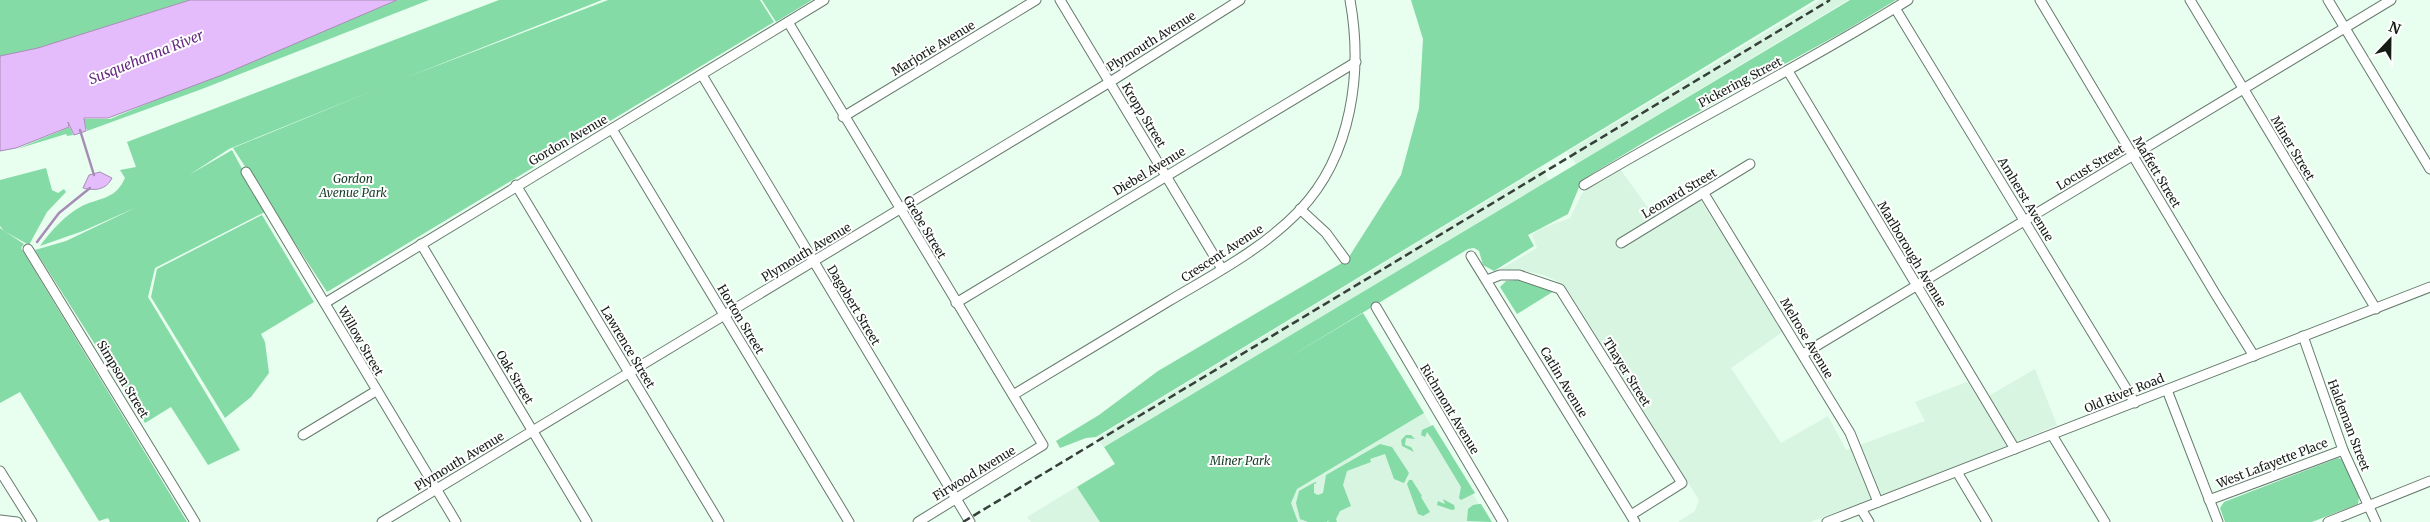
<svg xmlns="http://www.w3.org/2000/svg" width="2430" height="522" viewBox="0 0 2430 522" font-family="Merriweather,serif">
<rect width="100%" height="100%" fill="#e8feef"/>
<g fill="#d8f5e1">
<path d="M1820,0H1848L1576,164L1567,152Z"/>
<path d="M1541,168L1549,181L1103,447L1098,437Z"/>
<path d="M1620,169L1659,223L1700,199L1784,331L1731,368L1781,443L1828,416L1846,450L1925,421L1915,402L1967,382L1980,401L2035,369L2057,425L1940,473L1810,522H1678L1695,511L1699,500L1569,292L1559,282L1546,276L1531,272L1499,270L1537,248L1532,235L1540,229L1570,218L1582,193Z"/>
<path d="M1363,313L1490,522H1031L1027,517Z"/>
</g>
<g fill="#85dba6">
<path d="M0,0H190L38,48L0,56Z"/>
<path d="M398,0H429L202,89L87,131L84,119H110Z"/>
<path d="M499,0H602L405,78L608,0H760L774,22L327,292L233,148L377,89L229,149L189,175L232,150L265,212L155,268L148,297L240,450L208,465L171,407L145,423L35,250L66,241L137,207L83,231L40,246C50,232 66,214 82,206C101,197 115,200 125,178L120,170L136,167L127,142Z"/>
<path d="M762,0H812L776,22Z"/>
<path d="M1411,0H1815L1096,437L1086,438L1060,448L1056,441L1099,415L1158,371L1347,260L1401,175L1419,108L1423,39Z"/>
<path d="M1850,0H1896L1843,32L1656,135L1582,180L1568,214L1528,235L1534,246L1494,271L1483,265L1479,251L1474,248L1468,249L1281,362L1363,313L1424,413L1297,489L1291,503L1298,522H1100L1077,487L1115,464L1104,447Z"/>
<path d="M70,127L73,135L67,136L66,134L17,149Z"/>
<path d="M46,168L52,190L58,193L64,189L66,192L47,212L29,245L4,231L0,226V180Z"/>
<path d="M262,215L314,302L261,334L265,342L269,373L251,397L225,418L151,297L157,269Z"/>
<path d="M0,228L24,244L21,248L187,522H110L108,518L99,521L20,392L0,403Z"/>
<path d="M1517,280L1554,291L1517,314L1500,287L1506,281Z"/>
<path d="M1433,425L1470,485L1475,493L1461,500L1459,498L1461,487L1432,439L1427,432L1425,437L1421,435L1422,430Z"/>
<path d="M1406,435H1411L1415,439L1406,438L1405,445L1411,447L1414,452L1402,446L1401,440Z"/>
<path d="M1380,444L1392,447L1409,473L1404,483L1394,479L1385,454L1370,459L1371,462L1347,471L1343,485L1351,506L1340,511L1336,519L1337,522H1328L1329,519L1327,522H1308L1300,519L1296,503L1299,491L1315,482L1317,483L1314,484V493L1318,495L1323,493L1326,475Z"/>
<path d="M2338,458L2344,460L2359,497L2358,504L2312,522H2225L2220,508L2224,502Z"/>
<path d="M1409,480H1412L1422,496L1421,497L1430,512L1423,516L1418,514L1407,484Z"/>
<path d="M1443,499L1454,505L1455,509L1452,510L1437,505L1438,501L1445,504Z"/>
<path d="M1479,504H1481L1492,522L1467,521L1468,509L1473,505Z"/>
</g>
<g fill="#e5bcfb" stroke="#a68cb6">
<path d="M190,0H397L222,75L108,118H84L86,131L74,135L68,122L69,127L16,148L0,151V56L38,48Z"/>
<path d="M100,172L112,178C106,190 95,191 83,188L89,175Z"/>
</g>
<g fill="none" stroke-linecap="round" stroke-linejoin="round">
<g stroke="#a68cb6" stroke-width="2.5">
<path d="M80,130L94,175"/>
<path d="M37,242L59,213L90,188"/>
</g>
<defs>
<g id="minor">
<path d="M1060,0L1222,269"/>
<path d="M2040,0L2216,295L2254,356"/>
<path d="M2190,0L2376,309"/>
<path d="M2328,0L2430,169"/>
<path d="M1895,8L2135,403"/>
<path d="M788,22L1043,445L918,522"/>
<path d="M1788,71L2015,449"/>
<path d="M702,75L970,522"/>
<path d="M843,117L1036,0"/>
<path d="M612,129L849,522"/>
<path d="M246,172L456,522"/>
<path d="M516,185L719,522"/>
<path d="M1584,185C1691,121 1802,66 1908,0"/>
<path d="M1703,192L1850,433L1878,502"/>
<path d="M1300,209L1326,233L1345,259"/>
<path d="M1621,243L1750,164"/>
<path d="M421,244L587,522"/>
<path d="M28,249L195,522"/>
<path d="M1471,256L1635,522"/>
<path d="M1487,280L1500,275H1519L1560,289L1682,483L1631,515"/>
<path d="M325,303L824,0"/>
<path d="M956,303L1356,62"/>
<path d="M1376,307L1503,522"/>
<path d="M2303,336L2343,450L2376,522"/>
<path d="M1803,354L2391,0"/>
<path d="M2167,390L2218,522"/>
<path d="M1013,395C1065,364 1117,332 1169,301C1214,274 1263,249 1300,210C1352,155 1363,72 1350,0"/>
<path d="M303,435L376,391"/>
<path d="M2052,435L2105,522"/>
<path d="M0,471L32,522"/>
<path d="M1957,472L1987,522"/>
<path d="M2209,500L2343,450"/>
<path d="M1861,509L1869,522"/>
<path d="M0,520L17,522"/>
<path d="M382,522L1110,82L1240,0"/>
<path d="M1827,522L2430,287"/>
<path d="M2328,522L2430,481"/>
</g>
</defs>
<use href="#minor" stroke="#677b6e" stroke-width="11"/>
<use href="#minor" stroke="#fff" stroke-width="9"/>
<path stroke="#364039" stroke-width="2.5" stroke-dasharray="8 4" stroke-linecap="butt" d="M963,522L1830,0"/>
</g>
<g text-anchor="middle" dominant-baseline="central" stroke-width="4" stroke-linejoin="round" paint-order="stroke">
<g font-size="12" fill="#141c16" stroke="#fff">
<text transform="translate(1151 41) rotate(-32)">Plymouth Avenue</text>
<text transform="translate(933 48) rotate(-31)">Marjorie Avenue</text>
<text transform="translate(1740 82) rotate(-28)">Pickering Street</text>
<text transform="translate(1144 115) rotate(59)">Kropp Street</text>
<text transform="translate(568 140) rotate(-30)">Gordon Avenue</text>
<text transform="translate(2293 148) rotate(59)">Miner Street</text>
<text transform="translate(2090 167) rotate(-31)">Locust Street</text>
<text transform="translate(1149 171) rotate(-31)">Diebel Avenue</text>
<text transform="translate(2157 172) rotate(59)">Maffett Street</text>
<text transform="translate(1679 193) rotate(-31)">Leonard Street</text>
<text transform="translate(2026 199) rotate(59)">Amherst Avenue</text>
<text transform="translate(925 227) rotate(59)">Grebe Street</text>
<text transform="translate(806 252) rotate(-31)">Plymouth Avenue</text>
<text transform="translate(1222 253) rotate(-33)">Crescent Avenue</text>
<text transform="translate(1912 254) rotate(59)">Marlborough Avenue</text>
<text transform="translate(854 305) rotate(59)">Dagobert Street</text>
<text transform="translate(741 319) rotate(59)">Horton Street</text>
<text transform="translate(1807 338) rotate(59)">Melrose Avenue</text>
<text transform="translate(361 341) rotate(60)">Willow Street</text>
<text transform="translate(628 347) rotate(59)">Lawrence Street</text>
<text transform="translate(1627 372) rotate(58)">Thayer Street</text>
<text transform="translate(515 377) rotate(59)">Oak Street</text>
<text transform="translate(123 379) rotate(59)">Simpson Street</text>
<text transform="translate(1564 382) rotate(59)">Catlin Avenue</text>
<text transform="translate(2124 393) rotate(-22)">Old River Road</text>
<text transform="translate(1450 409) rotate(59)">Richmont Avenue</text>
<text transform="translate(2349 425) rotate(69)">Haldeman Street</text>
<text transform="translate(459 461) rotate(-31)">Plymouth Avenue</text>
<text transform="translate(2272 463) rotate(-21)">West Lafayette Place</text>
<text transform="translate(974 473) rotate(-31)">Firwood Avenue</text>
</g>
<g font-size="12" font-style="italic" fill="#153c26" stroke="#fff">
<text x="353" y="178">Gordon<tspan x="353" dy="14">Avenue Park</tspan></text>
<text x="1240" y="460">Miner Park</text>
</g>
<g font-size="14" font-style="italic" fill="#642780" stroke="#fff">
<text transform="translate(146 57) rotate(-22)">Susquehanna River</text>
</g>
</g>
<g transform="translate(2390 40) rotate(22)" stroke="#ffffff" stroke-width="4" paint-order="stroke">
<path d="M0-4L9 19L0 12L-9 19Z" fill="#141c16"/>
<text y="-8" font-size="14" font-weight="bold" text-anchor="middle" fill="#141c16">N</text>
</g>
</svg>
